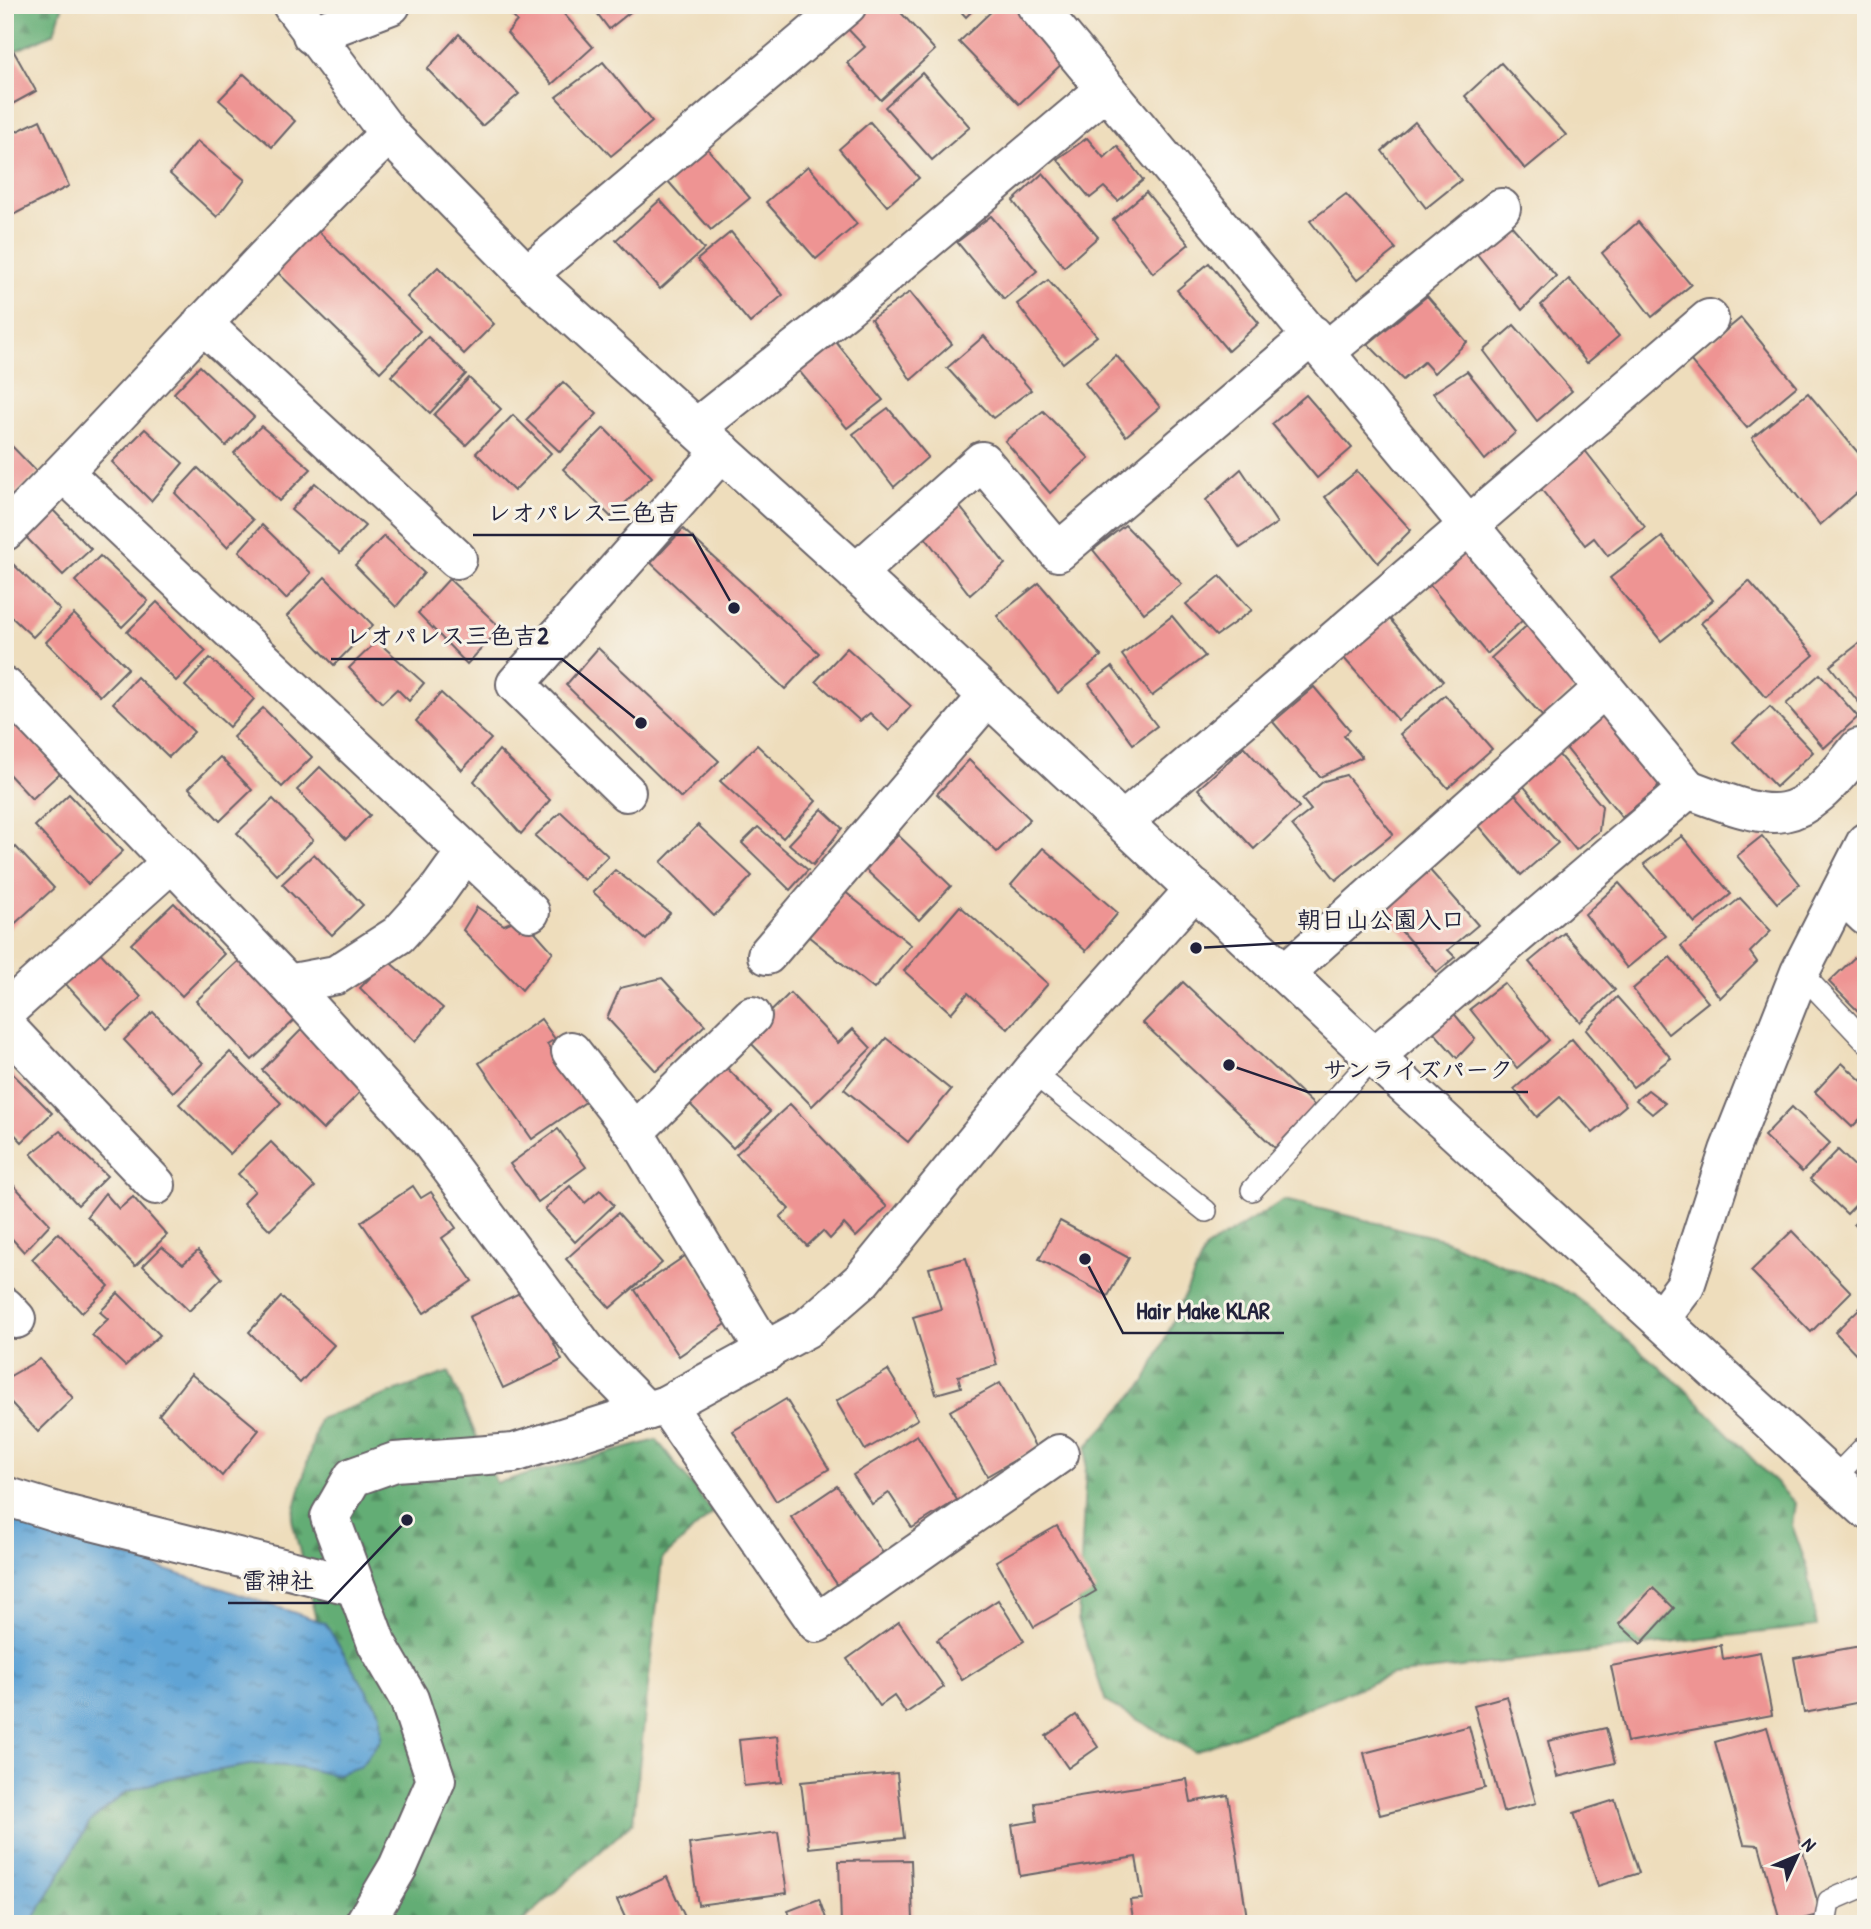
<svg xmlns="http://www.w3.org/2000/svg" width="1871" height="1929" viewBox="0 0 1871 1929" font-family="'Patrick Hand','Klee One',sans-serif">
<defs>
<pattern id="forest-firs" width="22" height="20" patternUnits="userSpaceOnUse" patternTransform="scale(1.75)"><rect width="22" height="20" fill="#63ad75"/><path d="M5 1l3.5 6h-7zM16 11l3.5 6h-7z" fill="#518c61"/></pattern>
<pattern id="water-ripples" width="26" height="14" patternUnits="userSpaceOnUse" patternTransform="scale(1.75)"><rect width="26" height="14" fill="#60a4d5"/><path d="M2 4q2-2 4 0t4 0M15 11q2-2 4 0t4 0" fill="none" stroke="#4f85ae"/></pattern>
</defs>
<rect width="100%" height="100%" fill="#f7f3e8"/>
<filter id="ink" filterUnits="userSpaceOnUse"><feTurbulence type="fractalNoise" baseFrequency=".0143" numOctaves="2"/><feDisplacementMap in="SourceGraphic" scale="14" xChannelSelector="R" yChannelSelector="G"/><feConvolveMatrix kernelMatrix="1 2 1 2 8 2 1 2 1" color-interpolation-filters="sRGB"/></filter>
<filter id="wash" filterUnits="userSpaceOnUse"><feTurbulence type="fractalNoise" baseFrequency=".00686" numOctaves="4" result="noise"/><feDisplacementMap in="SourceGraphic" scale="28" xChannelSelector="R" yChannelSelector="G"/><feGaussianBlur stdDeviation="1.57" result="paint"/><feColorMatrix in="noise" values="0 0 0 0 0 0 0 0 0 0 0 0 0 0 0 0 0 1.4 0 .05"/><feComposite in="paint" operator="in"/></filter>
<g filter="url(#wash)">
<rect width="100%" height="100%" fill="#eeddbc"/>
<g fill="url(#forest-firs)" stroke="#426858" stroke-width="2">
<path d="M5,5H63L54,33L5,56Z"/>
<path d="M1284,1200L1442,1239L1573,1294L1684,1388L1795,1503L1792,1525L1808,1570L1817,1626L1392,1675L1195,1752L1106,1702L1078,1619L1087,1446L1146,1381L1206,1248Z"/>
<path d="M449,1372L496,1483L657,1440L713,1513L662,1559L633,1822L520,1924H24L125,1767L347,1750L292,1519L319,1419Z"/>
</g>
<path fill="url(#water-ripples)" stroke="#416388" stroke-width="2" d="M5,1516L325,1623L381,1714V1739L360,1767L334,1775L298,1767L256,1764L166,1779L126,1792L90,1822L31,1924H5Z"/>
<g id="blocks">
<g fill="#ee9493">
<path d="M502,5H556L593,47L552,84L507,33L517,21Z"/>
<path d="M591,5H639L609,29Z"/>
<path d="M867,5H894L935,50L881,100L847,63L865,47L845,26Z"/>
<path d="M955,5H978L966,17Z"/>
<path d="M998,5H1014L1066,60L1019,104L959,42Z"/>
<path d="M459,34L519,94L482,126L427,69Z"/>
<path d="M9,43L36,91L5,108V45Z"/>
<path d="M603,62L652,122L611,156L556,97Z"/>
<path d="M1501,63L1566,135L1525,169L1465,96Z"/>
<path d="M922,73L970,127L932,160L885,107Z"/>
<path d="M244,74L295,121L272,147L219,100Z"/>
<path d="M40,120L69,186L5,219V137Z"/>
<path d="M870,122L919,178L887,206L839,149Z"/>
<path d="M1415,122L1461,180L1426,208L1382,151Z"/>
<path d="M1087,138L1104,158L1117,146L1143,180L1118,201L1104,187L1090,198L1057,159Z"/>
<path d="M197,141L245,180L217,217L170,174Z"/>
<path d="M706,147L750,198L711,230L667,180Z"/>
<path d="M808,166L857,224L816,259L766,202Z"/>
<path d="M1043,173L1098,237L1064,267L1013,201Z"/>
<path d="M1146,192L1189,244L1153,273L1113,220Z"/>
<path d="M1346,194L1396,249L1357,280L1310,221Z"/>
<path d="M660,200L704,249L660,289L616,240Z"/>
<path d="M991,216L1037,271L1004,299L957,242Z"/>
<path d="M1638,222L1691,285L1652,317L1602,253Z"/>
<path d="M311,224L420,331L380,372L271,266Z"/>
<path d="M1510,224L1556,276L1522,310L1476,253Z"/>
<path d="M731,232L783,295L750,323L697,260Z"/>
<path d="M1209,263L1259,323L1228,351L1177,290Z"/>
<path d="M438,267L494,324L464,354L407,297Z"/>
<path d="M1569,279L1619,336L1587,363L1541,305Z"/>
<path d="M1048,280L1097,336L1063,363L1017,304Z"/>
<path d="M910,292L952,344L911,380L871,319Z"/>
<path d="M1427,296L1467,342L1434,373L1424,362L1403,380L1368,344Z"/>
<path d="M1741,318L1797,386L1747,428L1690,360Z"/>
<path d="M1514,325L1572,391L1537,421L1484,351Z"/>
<path d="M984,336L1031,390L993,418L947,368Z"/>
<path d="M428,337L466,374L430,413L391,376Z"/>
<path d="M832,337L883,400L847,428L794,365Z"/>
<path d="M1116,355L1160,407L1126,436L1085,383Z"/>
<path d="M200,366L254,417L226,446L174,393Z"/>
<path d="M1467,371L1516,432L1485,460L1433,393Z"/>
<path d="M469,378L501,409L466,445L434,415Z"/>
<path d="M563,382L597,414L560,452L526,420Z"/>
<path d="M1808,393L1866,462V485L1820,525L1752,438Z"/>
<path d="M1306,395L1352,448L1317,478L1272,424Z"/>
<path d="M888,408L928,457L894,487L853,434Z"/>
<path d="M1043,411L1089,458L1050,493L1005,441Z"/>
<path d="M513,415L551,453L514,491L476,453Z"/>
<path d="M261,426L311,469L279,501L234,453Z"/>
<path d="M604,428L652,477L611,517L563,469Z"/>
<path d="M145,429L183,463L151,501L112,462Z"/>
<path d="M5,439L38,473L11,498L5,492Z"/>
<path d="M1580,444L1645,527L1608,556L1594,538L1585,545L1534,480Z"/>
<path d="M198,468L253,520L227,547L175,493Z"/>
<path d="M1241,469L1277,523L1240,548L1206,500Z"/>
<path d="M1357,471L1411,530L1378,563L1325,497Z"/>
<path d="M315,483L365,526L340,553L291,510Z"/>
<path d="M957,503L1005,564L970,595L921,532Z"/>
<path d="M48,505L91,549L63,575L21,532Z"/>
<path d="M262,525L311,573L286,599L239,551Z"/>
<path d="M1125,525L1182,584L1144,613L1093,550Z"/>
<path d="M683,529L819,653L785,689L651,563Z"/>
<path d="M384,536L424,573L396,607L355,565Z"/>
<path d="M1662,537L1713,600L1661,641L1610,578Z"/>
<path d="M1470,546L1527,616L1487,654L1427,582Z"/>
<path d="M100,556L148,601L122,627L75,581Z"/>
<path d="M13,564L60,610L33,637L5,611V571Z"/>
<path d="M1220,576L1252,610L1216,636L1186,604Z"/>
<path d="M325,577L373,625L334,665L287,616Z"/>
<path d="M449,579L501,628L467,664L418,613Z"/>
<path d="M1749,581L1814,655L1766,697L1701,623Z"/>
<path d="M1039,583L1101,656L1058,693L997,616Z"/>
<path d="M157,602L206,651L176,681L127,632Z"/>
<path d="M74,614L128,668L100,696L46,642Z"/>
<path d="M1172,616L1205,656L1152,696L1122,655Z"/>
<path d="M1389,618L1443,681L1398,720L1343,657Z"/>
<path d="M1533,620L1586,679L1543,717L1491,658Z"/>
<path d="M1866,638V708L1864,709L1830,666Z"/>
<path d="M377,641L424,683L409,701L397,689L382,703L349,668Z"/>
<path d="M598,648L719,761L681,798L566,685Z"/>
<path d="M847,648L911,706L889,731L870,713L860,721L816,681Z"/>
<path d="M210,658L254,699L229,727L185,686Z"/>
<path d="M1112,667L1157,726L1133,744L1089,684Z"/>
<path d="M1820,674L1858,717L1824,748L1786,704Z"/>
<path d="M137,677L194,732L169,757L113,703Z"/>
<path d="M1314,687L1350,730L1344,736L1362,757L1320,777L1273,722Z"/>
<path d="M441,693L491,739L462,770L416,721Z"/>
<path d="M1445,695L1492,749L1448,788L1400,734Z"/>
<path d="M1610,705L1662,768L1657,789L1622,817L1562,743Z"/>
<path d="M1770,707L1813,752L1776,787L1733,742Z"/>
<path d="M263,708L312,757L282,787L233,737Z"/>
<path d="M9,715L61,772L32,799L5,770V718Z"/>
<path d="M757,745L816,801L783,838L720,781Z"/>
<path d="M1244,747L1299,807L1254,849L1198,789Z"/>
<path d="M1553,748L1602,806L1599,831L1576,850L1517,778Z"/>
<path d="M499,750L550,800L521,834L474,781Z"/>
<path d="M220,757L252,790L220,821L189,788Z"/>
<path d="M969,760L1030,819L997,852L937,794Z"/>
<path d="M320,767L370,815L346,839L297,790Z"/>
<path d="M1346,775L1393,834L1336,880L1292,825L1311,810L1302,799L1324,781Z"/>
<path d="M1506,784L1558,843L1521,875L1470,815Z"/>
<path d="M69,794L123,851L88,884L35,826Z"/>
<path d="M273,799L313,840L277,875L237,833Z"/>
<path d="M822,809L842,828L813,865L789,844Z"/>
<path d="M561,812L608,856L584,880L535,836Z"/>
<path d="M698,825L752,876L714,916L661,862Z"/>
<path d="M758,827L808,870L790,890L742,843Z"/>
<path d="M898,835L951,886L919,920L865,869Z"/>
<path d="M1682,836L1731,894L1695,923L1644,864Z"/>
<path d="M1762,836L1800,884L1777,903L1737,856Z"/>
<path d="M16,847L54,888L9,929L5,926V857Z"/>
<path d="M1043,848L1118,913L1086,951L1011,885Z"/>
<path d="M314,854L363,905L332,935L282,884Z"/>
<path d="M1421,860L1478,925L1448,950L1455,957L1437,972L1374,900Z"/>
<path d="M615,870L670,913L646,940L593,892Z"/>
<path d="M1619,883L1666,936L1627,968L1585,914Z"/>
<path d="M844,891L911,945L874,989L808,936Z"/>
<path d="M1740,898L1771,931L1750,952L1757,962L1720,998L1681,946Z"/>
<path d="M174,903L224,954L182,996L131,944Z"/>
<path d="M960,906L1048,984L1008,1029L968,993L951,1013L904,971Z"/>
<path d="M477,907L504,925L522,917L553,952L522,990L463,930Z"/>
<path d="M1564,933L1615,990L1580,1022L1529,962Z"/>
<path d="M96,948L141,997L107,1029L62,980Z"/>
<path d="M1857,955L1866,965V1019L1829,982Z"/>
<path d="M1670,957L1708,1002L1668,1034L1633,989Z"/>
<path d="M242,958L298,1017L252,1060L196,1001Z"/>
<path d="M387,960L443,1008L415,1042L360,988Z"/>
<path d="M662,978L705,1025L656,1071L607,1018L620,988Z"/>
<path d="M1183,982L1315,1106L1275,1148L1143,1023Z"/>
<path d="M1504,983L1549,1040L1517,1068L1470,1009Z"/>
<path d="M790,993L838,1043L853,1029L871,1048L812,1106L745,1037Z"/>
<path d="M1617,997L1671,1058L1633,1087L1586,1030Z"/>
<path d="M1452,1011L1475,1039L1457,1058L1432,1030Z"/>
<path d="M153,1012L203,1063L173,1092L124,1040Z"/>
<path d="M541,1019L555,1039L547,1044L587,1101L532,1139L479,1063Z"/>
<path d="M306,1025L367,1085L323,1130L262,1070Z"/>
<path d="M886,1038L951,1090L908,1142L844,1089Z"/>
<path d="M1572,1039L1626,1105L1593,1133L1560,1097L1537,1117L1514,1089Z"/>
<path d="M230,1052L281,1103L230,1154L179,1104Z"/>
<path d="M721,1062L770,1112L733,1148L684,1098Z"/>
<path d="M1842,1063L1866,1085V1113L1852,1127L1815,1092Z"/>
<path d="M5,1066L52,1113L22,1142L5,1124Z"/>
<path d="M1648,1090L1665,1103L1652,1114L1636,1100Z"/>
<path d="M790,1104L887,1207L856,1237L844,1224L830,1239L823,1231L807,1246L780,1217L789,1209L736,1154Z"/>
<path d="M1792,1107L1830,1143L1802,1172L1764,1136Z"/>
<path d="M558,1129L586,1167L538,1202L510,1164Z"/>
<path d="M60,1131L107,1176L78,1205L31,1154Z"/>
<path d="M271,1142L315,1187L270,1230L243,1203L255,1191L238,1174Z"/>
<path d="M1838,1150L1866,1177V1194L1847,1214L1810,1179Z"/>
<path d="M5,1176L50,1224L24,1252L5,1231Z"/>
<path d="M413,1186L421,1198L431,1192L456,1228L442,1238L472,1281L424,1313L361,1222Z"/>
<path d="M570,1186L585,1203L600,1190L614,1205L575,1242L545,1209Z"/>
<path d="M105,1193L119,1209L133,1197L167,1235L135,1266L87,1216Z"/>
<path d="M1866,1212V1236L1854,1224Z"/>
<path d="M618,1213L662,1263L610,1308L566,1259Z"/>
<path d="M1060,1221L1129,1258L1108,1296L1039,1259Z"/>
<path d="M1792,1231L1851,1292L1811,1332L1751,1271Z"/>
<path d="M58,1233L109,1286L82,1313L32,1259Z"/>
<path d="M162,1247L183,1264L198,1251L222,1278L189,1311L143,1266Z"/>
<path d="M688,1254L732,1320L679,1356L635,1290Z"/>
<path d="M966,1258L997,1365L958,1376L961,1387L936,1394L913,1317L941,1309L929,1268Z"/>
<path d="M528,1289L562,1360L503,1388L469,1317Z"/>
<path d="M118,1293L160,1335L125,1366L92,1335L108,1319L100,1312Z"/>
<path d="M281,1297L334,1345L300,1383L249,1332Z"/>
<path d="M1866,1302V1364L1835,1332Z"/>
<path d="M40,1359L73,1398L38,1432L5,1396V1379Z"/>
<path d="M888,1370L918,1419L865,1450L836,1401Z"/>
<path d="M191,1374L259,1430L222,1476L159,1415Z"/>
<path d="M1000,1383L1036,1448L987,1476L950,1411Z"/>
<path d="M786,1399L829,1469L776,1501L733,1431Z"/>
<path d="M917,1435L957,1500L912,1528L889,1493L872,1504L853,1475Z"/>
<path d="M837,1486L885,1556L839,1587L791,1517Z"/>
<path d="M1057,1526L1096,1591L1034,1627L996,1561Z"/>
<path d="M1653,1588L1674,1608L1641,1644L1619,1624Z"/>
<path d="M998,1600L1024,1641L962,1680L937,1640Z"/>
<path d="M899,1622L944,1687L906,1713L894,1696L880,1706L847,1659Z"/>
<path d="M1721,1645L1723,1659L1760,1652L1772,1715L1627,1742L1611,1666Z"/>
<path d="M1866,1645V1701L1804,1713L1794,1658Z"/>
<path d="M1507,1696L1536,1803L1503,1812L1474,1705Z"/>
<path d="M1076,1715L1098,1747L1068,1768L1046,1736Z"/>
<path d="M1469,1726L1485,1788L1380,1815L1364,1753Z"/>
<path d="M1767,1727L1821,1914L1785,1924H1781L1759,1845L1744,1844L1715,1742Z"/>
<path d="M1606,1728L1615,1763L1557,1777L1548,1741Z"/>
<path d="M777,1736L782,1782L744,1786L739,1740Z"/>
<path d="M897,1773L904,1838L809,1848L801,1782Z"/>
<path d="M1187,1779L1191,1802L1228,1795L1248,1924H1134L1130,1900L1143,1899L1136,1857L1020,1876L1012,1825L1037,1821L1035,1803Z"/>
<path d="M1615,1800L1639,1873L1598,1886L1574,1813Z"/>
<path d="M778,1832L787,1893L698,1905L689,1844Z"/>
<path d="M911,1860L913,1922L841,1924L839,1861Z"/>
<path d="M667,1877L688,1924H628L617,1900Z"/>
<path d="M819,1899L828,1924H793L788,1911Z"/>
</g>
</g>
</g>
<g filter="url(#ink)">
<use href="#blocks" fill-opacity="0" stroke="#696368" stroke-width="2"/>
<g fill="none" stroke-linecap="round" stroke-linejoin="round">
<defs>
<g id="lane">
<path d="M1800,972L1866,1042"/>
<path d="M1032,1072L1206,1211"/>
<path d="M1252,1190L1374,1057"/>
<path d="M1833,1479L1866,1445"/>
<path d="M1825,1924L1829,1901L1866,1885"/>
</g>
<g id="street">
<path d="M1036,5L1688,789L1374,1057"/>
<path d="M312,35L391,5"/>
<path d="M527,275L847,5"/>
<path d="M202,323L457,559"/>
<path d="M1325,352L1501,208"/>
<path d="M696,428L844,310L1106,89"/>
<path d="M64,473L530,912"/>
<path d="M5,531C136,401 255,261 389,134"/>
<path d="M856,573L982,461L1058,552L1313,335"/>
<path d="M5,687L288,984L428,1138L587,1351L646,1411"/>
<path d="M1688,789C1780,824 1796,829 1859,748"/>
<path d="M626,792L516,684L722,451"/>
<path d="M1123,822L1709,319"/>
<path d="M1841,892L1866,916"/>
<path d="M767,955L988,696"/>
<path d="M1285,973L1604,688"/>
<path d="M288,984L336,975L398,935L437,892L465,853"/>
<path d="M5,1012L172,862"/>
<path d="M5,1026L156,1185"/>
<path d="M571,1051L634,1132L766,1352"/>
<path d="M634,1132L752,1016"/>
<path d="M5,1307L16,1319"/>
<path d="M1660,1319L1685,1286L1729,1151L1800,972L1866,842"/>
<path d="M666,1405L817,1623L1059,1454"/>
<path d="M5,1496L60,1513L354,1586"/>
<path d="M364,1924L398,1867L436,1780L409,1699L377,1644L330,1517L353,1477L395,1462L514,1453L666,1405L807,1328L862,1280L1032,1072L1195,889"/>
</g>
<path id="secondary" d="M292,5L389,134L527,275L856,573L1374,1057L1866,1509"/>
</defs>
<use href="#lane" stroke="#696368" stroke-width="24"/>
<use href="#street" stroke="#696368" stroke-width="42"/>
<use href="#secondary" stroke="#696368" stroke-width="42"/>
<use href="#lane" stroke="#fff" stroke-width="21"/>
<use href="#street" stroke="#fff" stroke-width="38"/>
<use href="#secondary" stroke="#fff" stroke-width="38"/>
</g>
</g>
<path fill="none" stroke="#22223b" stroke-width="2.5" d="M734 608L693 535H473M641 723L562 659H331M1196 948L1283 943H1479M1229 1065L1308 1092H1528M1085 1259L1123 1333H1284M407 1520L328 1603H228"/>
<g fill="#22223b" stroke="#f7f3e8" stroke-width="2.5">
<circle cx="734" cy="608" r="7"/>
<circle cx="641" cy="723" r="7"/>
<circle cx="1196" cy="948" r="7"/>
<circle cx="1229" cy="1065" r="7"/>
<circle cx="1085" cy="1259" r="7"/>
<circle cx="407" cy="1520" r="7"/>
</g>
<g font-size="24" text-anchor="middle" font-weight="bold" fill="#22223b" stroke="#f7f3e8" stroke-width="6" stroke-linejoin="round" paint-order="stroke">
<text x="583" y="521">レオパレス三色吉</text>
<text x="447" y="644">レオパレス三色吉2</text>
<text x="1381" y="928">朝日山公園入口</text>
<text x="1418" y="1078">サンライズパーク</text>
<text x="1203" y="1319">Hair Make KLAR</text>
<text x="278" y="1589">雷神社</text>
</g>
<rect width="1871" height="1929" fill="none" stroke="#f7f3e8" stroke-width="28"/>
<g transform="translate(1797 1856) rotate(46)" stroke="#f7f3e8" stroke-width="5" paint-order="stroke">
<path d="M0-5L12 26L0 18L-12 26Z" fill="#22223b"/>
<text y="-10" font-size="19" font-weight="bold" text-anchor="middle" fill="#22223b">N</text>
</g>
</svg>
